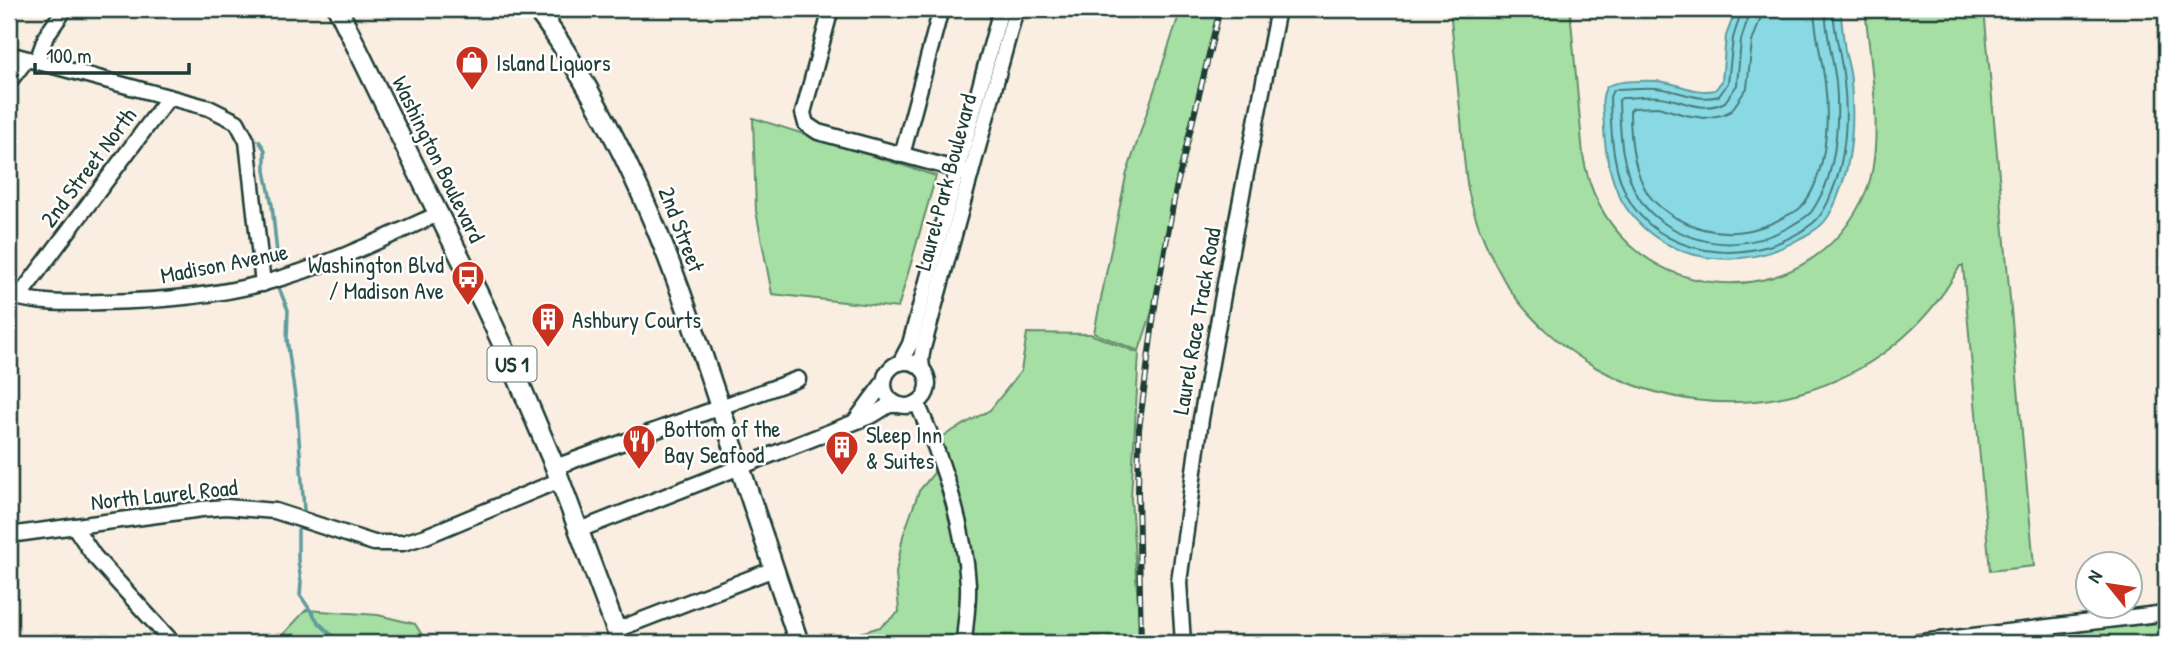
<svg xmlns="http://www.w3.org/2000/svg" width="2175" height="652" viewBox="0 0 2175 652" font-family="'Patrick Hand',sans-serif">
<rect width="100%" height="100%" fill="#f9eee1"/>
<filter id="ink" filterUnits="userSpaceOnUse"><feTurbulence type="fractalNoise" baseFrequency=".0143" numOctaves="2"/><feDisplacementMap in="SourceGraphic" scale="14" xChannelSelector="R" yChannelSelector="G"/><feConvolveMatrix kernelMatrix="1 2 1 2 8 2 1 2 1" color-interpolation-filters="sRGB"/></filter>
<g filter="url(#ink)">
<g fill="#a6dfa4" stroke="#628e6c" stroke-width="2">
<path d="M1181,9H1196L1218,15L1187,135L1164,247L1156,299L1139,351L1094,333L1126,176Z"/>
<path d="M1450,9H1570L1583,155C1608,308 1810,330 1867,189C1885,142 1870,59 1865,9H1984L2034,566L1990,571L1963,266H1960C1889,397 1726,439 1597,368C1562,348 1526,317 1505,282C1489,254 1476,225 1469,194C1464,170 1463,144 1461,120C1457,83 1454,46 1450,9Z"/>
<path d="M753,118L936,176L898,308L772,294L756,211Z"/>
<path d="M1027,333L1090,334L1139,353L1131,498L1139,622L1138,643H827L880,627L899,612L896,573L903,536L919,491L934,473V441L990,410L1021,371Z"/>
<path d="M306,610L378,615L415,624L427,643H275Z"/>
<path d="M2166,623V643H2076L2081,629Z"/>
</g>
<path fill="#88d9e3" stroke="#5e9b9d" stroke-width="2" d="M1736,9H1840C1842,23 1843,37 1845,51C1847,61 1851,72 1851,82C1854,118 1853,159 1839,193C1836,202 1831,213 1825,221C1818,230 1808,234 1799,239C1743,272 1667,265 1627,209C1612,188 1605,155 1604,128C1604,117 1599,96 1607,87C1613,80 1654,80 1664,82C1682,85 1696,94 1715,90L1722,81L1726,36Z"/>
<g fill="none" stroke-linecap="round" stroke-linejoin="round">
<g stroke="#497b7a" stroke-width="2">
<path d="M1742,9L1733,38L1728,83L1719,96C1698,102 1683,92 1663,89C1649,86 1632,89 1617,89L1612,92L1610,97C1611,133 1612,174 1632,205C1672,263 1761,265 1813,223C1822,216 1828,203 1832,192C1846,159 1848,117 1844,82C1842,58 1834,34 1833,9"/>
<path d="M1751,9L1741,40L1737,85L1725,102C1702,114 1683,100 1661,97C1649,95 1635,98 1622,98L1619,100C1620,134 1621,169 1639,198C1646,210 1658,220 1670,227C1709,249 1751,249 1791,226C1798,221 1807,218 1812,211C1817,204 1821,195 1825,187C1837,156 1839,116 1836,82C1833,58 1826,34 1825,9"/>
<path d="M1762,9L1761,17L1752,42L1747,88L1731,111L1722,115L1704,118L1685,115L1658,107L1633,108L1630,111C1630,138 1633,170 1648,194C1655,204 1666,212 1676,218C1714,239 1751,236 1788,215C1792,213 1798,211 1801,207C1807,201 1812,191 1815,184C1827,154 1829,115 1825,83C1822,58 1815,34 1814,9"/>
</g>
<g stroke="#5e9b9d" stroke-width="3.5">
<path d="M259,141L265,150V171L272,205L278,263"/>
<path d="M279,288L288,310L287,339L297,411L304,510"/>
<path d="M298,530V560L301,582L300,595L319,623L340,643"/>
</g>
<defs>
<g id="minor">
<path d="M831,9L803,113L806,124L818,132L966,172"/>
<path d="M550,27L551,9"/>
<path d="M9,54L209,108L237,122L247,141L263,284"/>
<path d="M37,61L46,36L65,9"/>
<path d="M9,82L27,59"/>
<path d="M902,155L941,9"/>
<path d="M9,295C40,305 72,303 104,302C155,301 215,296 264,283C325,267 381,240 438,214"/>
<path d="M18,298L169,97"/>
<circle cx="906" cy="384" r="22"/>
<path d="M900,363L910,344L1001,9"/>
<path d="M922,368L921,359L923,348L1016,9"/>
<path d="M917,403C942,459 964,522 968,584C969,603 965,624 964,643"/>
<path d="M856,420L884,382"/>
<path d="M555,467L798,379"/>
<path d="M74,526L94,556L173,643"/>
<path d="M579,530L873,415L889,405H899"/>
<path d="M9,535L202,509L226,507L275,511L374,543H403L426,536L560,480"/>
<path d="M616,630L774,569"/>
<path d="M1183,643L1179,582L1201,419L1230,256L1278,9"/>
<path d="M1913,643L2166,613"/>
</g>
<g id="major">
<path d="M338,9L423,183L484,305L512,365L555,467L621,643"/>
<path d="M536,9C556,34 572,61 588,89C641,181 675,271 708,371C739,462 768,553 799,643"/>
</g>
</defs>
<use href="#minor" stroke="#1f3d34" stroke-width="19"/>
<use href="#major" stroke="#1f3d34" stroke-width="23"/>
<use href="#minor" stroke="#fff" stroke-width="14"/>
<use href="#major" stroke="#fff" stroke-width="18"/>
<defs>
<path id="rail" d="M1141,643L1138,492L1139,429L1156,299L1176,189L1220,9"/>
</defs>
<use href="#rail" stroke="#1f3d34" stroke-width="6"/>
<use href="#rail" stroke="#fff" stroke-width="3.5" stroke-dasharray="10" stroke-linecap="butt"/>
</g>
</g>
<defs>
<symbol id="shop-pin" viewBox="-11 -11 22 30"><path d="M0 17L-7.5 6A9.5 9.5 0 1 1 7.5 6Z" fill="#c8321e" stroke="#fff"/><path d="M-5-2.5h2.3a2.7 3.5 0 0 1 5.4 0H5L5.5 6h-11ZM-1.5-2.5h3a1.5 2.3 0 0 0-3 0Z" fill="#fff"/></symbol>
<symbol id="bus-pin" viewBox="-11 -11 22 30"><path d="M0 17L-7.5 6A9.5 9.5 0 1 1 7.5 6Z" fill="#c8321e" stroke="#fff"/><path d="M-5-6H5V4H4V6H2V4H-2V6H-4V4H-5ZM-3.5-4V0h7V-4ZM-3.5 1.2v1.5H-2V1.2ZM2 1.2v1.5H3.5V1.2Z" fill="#fff"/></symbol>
<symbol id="building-pin" viewBox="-11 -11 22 30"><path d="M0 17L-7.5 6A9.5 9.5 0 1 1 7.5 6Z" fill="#c8321e" stroke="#fff"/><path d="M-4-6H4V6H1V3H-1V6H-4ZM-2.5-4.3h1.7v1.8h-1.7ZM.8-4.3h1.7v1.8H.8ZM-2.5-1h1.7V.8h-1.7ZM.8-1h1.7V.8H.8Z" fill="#fff"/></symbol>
<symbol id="restaurant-pin" viewBox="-11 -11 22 30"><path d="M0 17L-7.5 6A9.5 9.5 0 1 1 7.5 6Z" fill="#c8321e" stroke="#fff"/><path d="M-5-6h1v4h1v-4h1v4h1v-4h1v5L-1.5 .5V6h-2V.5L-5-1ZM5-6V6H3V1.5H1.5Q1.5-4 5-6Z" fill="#fff"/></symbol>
</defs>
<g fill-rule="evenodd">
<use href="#shop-pin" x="453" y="43" width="38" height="52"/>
<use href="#bus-pin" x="449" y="258" width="38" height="52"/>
<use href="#building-pin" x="529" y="300" width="38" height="52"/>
<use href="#restaurant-pin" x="620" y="422" width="38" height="52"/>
<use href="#building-pin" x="823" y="428" width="38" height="52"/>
</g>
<g text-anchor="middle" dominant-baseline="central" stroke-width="5" stroke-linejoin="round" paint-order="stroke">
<rect fill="#fff" stroke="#627771" stroke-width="2" x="487.5" y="346.5" width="49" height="35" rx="5"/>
<g font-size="21" font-weight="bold" fill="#1f3d34">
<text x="512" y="364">US 1</text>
</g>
<g font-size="23" fill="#1f3d34" stroke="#fff" text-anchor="start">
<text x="496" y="62">Island Liquors</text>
<text x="444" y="264" text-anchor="end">Washington Blvd<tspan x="444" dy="26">/ Madison Ave</tspan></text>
<text x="572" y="319">Ashbury Courts</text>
<text x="664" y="428">Bottom of the<tspan x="664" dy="26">Bay Seafood</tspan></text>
<text x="866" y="434">Sleep Inn<tspan x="866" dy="26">&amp; Suites</tspan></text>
</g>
<g font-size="23" fill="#1f3d34" stroke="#fff">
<text transform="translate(439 159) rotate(64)">Washington Boulevard</text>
<text transform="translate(88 167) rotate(-53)">2nd Street North</text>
<text transform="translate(945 182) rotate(-75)">Laurel Park Boulevard</text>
<text transform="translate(682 229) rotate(69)">2nd Street</text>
<text transform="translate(224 263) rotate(-11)">Madison Avenue</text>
<text transform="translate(1196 321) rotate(-80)">Laurel Race Track Road</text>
<text transform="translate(164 494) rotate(-6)">North Laurel Road</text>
</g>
</g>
<rect width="2175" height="652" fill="none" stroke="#fff" stroke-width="35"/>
<rect x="18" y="18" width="2140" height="617" fill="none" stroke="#1f3d34" stroke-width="2.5" filter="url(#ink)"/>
<g transform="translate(2109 585) rotate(300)"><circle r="33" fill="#ffffff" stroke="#a5b1ae" stroke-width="2"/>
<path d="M0-5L12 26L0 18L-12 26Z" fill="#c8321e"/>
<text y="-10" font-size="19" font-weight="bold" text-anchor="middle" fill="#1f3d34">N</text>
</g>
<path d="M35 63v10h154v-10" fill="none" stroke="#1f3d34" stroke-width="3.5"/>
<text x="46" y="63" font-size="21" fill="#1f3d34" stroke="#ffffff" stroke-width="5" paint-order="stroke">100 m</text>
</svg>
